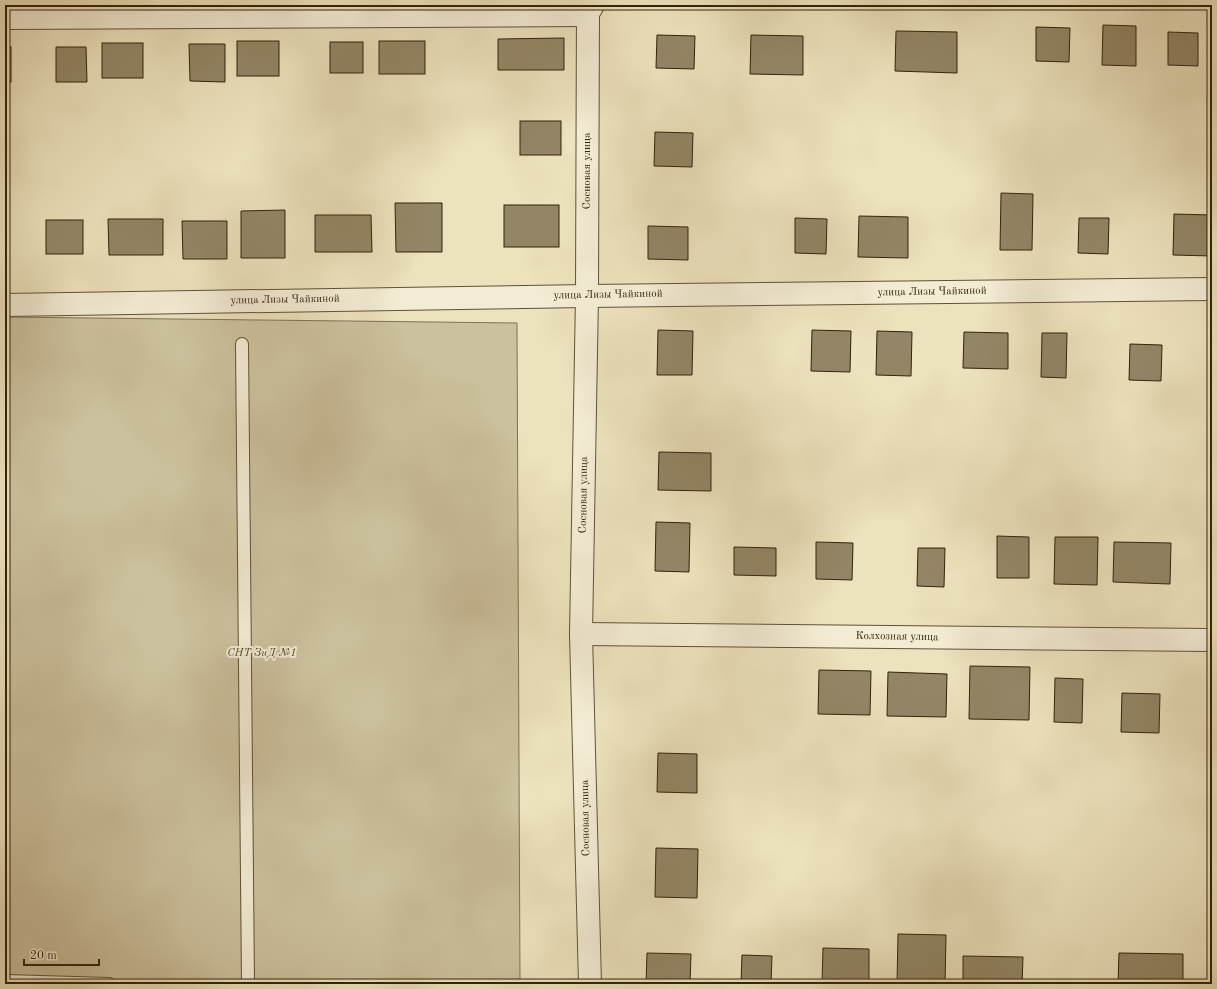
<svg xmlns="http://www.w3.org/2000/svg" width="1217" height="989" viewBox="0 0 1217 989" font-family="'Old Standard TT',serif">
<rect width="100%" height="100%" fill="#ece2bd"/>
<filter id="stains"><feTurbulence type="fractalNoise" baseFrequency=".005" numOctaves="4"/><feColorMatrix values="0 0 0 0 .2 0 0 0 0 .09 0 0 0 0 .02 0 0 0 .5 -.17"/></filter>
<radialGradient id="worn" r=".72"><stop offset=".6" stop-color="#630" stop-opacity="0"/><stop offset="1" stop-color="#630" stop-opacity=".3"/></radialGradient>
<path fill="#ccc19e" stroke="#7f7254" d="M5,317L517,323L520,984H5Z"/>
<g fill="#938667" stroke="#322209">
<path d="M1103,25L1136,26V66L1102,65Z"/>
<path d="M1036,27L1070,28L1069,62L1036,61Z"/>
<path d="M896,31L957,32V73L895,71Z"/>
<path d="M1168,32L1198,33V66L1168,65Z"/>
<path d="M657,35L695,36L694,69L656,68Z"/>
<path d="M751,35L803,36V75L750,74Z"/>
<path d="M564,38V70H498V39Z"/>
<rect x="237" y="41" width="42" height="35"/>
<rect x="379" y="41" width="46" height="33"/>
<rect x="330" y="42" width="33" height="31"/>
<rect x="102" y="43" width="41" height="35"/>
<path d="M189,44H225V82L190,81Z"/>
<rect x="5" y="47" width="6" height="35"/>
<path d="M56,47H86L87,82H56Z"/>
<rect x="520" y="121" width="41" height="34"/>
<path d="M655,132L693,133L692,167L654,166Z"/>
<path d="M1001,193L1033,194L1032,250H1000Z"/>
<path d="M395,203H442V252H396Z"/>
<rect x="504" y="205" width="55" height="42"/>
<path d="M285,210V258H241V211Z"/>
<path d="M1174,214L1212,215V256L1173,255Z"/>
<path d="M315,215H371L372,252H315Z"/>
<path d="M859,216L908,217V258L858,257Z"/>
<path d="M795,218L827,219L826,254L795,253Z"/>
<path d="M1079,218H1109L1108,254L1078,253Z"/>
<path d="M108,219H163V255H109Z"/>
<rect x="46" y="220" width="37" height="34"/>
<path d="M182,221H227V259H183Z"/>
<path d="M648,226L688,227V260L648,259Z"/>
<path d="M658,330L693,331L692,375H657Z"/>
<path d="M812,330L851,331L850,372L811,371Z"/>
<path d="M877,331L912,332L911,376L876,375Z"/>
<path d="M964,332L1008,333V369L963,368Z"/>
<path d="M1042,333H1067L1066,378L1041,377Z"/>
<path d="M1130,344L1162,345L1161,381L1129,380Z"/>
<path d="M659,452L711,453V491L658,490Z"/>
<path d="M656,522L690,523L689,572L655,571Z"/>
<path d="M997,536L1029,537V578H997Z"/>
<path d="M1055,537H1098L1097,585L1054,584Z"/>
<path d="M816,542L853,543L852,580L816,579Z"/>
<path d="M1114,542L1171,543L1170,584L1113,582Z"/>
<path d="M734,547L776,548V576L734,575Z"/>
<path d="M918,548H945L944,587L917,586Z"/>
<path d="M970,666L1030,667L1029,720L969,719Z"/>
<path d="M819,670L871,671L870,715L818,714Z"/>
<path d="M888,672L947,674L946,717L887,716Z"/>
<path d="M1055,678L1083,679L1082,723L1054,722Z"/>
<path d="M1122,693L1160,694L1159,733L1121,732Z"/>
<path d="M658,753L697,754V793L657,792Z"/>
<path d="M656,848L698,849L697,898L655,897Z"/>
<path d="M898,934L946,935L945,984H897Z"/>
<path d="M823,948L869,949V984H822Z"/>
<path d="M647,953L691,954L690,984H646Z"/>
<path d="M1119,953L1183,954V984H1118Z"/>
<path d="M742,955L772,956L771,984H741Z"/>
<path d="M963,956L1023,957L1022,984H963Z"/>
</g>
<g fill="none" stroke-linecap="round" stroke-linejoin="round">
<defs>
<g id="service">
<path d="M242,344L248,984"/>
<path d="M5,981L109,984"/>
</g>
<g id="minor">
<path d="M588,5L587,296L581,634L590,984"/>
<path d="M5,18L587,15L593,5"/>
<path d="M5,305L587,296L1212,289"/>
<path d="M581,634L1212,640"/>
</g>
</defs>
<use href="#service" stroke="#605236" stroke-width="14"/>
<use href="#minor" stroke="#605236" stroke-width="24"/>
<use href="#service" stroke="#f3ecd4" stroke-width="12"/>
<use href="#minor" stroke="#f3ecd4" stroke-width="22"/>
</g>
<g text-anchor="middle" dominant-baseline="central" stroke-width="4" stroke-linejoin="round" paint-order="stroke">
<g font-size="11" fill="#322209" stroke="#f3ecd4">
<text transform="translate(587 171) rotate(-90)">Сосновая улица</text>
<text transform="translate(932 292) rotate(-1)">улица Лизы Чайкиной</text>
<text transform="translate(608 295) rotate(-1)">улица Лизы Чайкиной</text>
<text transform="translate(285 300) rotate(-1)">улица Лизы Чайкиной</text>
<text transform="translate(584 495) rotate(-89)">Сосновая улица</text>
<text transform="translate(897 637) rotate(1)">Колхозная улица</text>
<text transform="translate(586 818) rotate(-91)">Сосновая улица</text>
</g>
<g font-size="11" font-style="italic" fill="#584a2e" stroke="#f3ecd4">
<text x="262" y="653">СНТ ЗиД №1</text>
</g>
</g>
<rect width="1217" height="989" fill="none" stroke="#ece2bd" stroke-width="20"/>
<rect x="6" y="6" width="1205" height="977" fill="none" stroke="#322209" stroke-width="2"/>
<rect x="10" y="10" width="1197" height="969" fill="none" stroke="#322209"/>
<path d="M24 959v6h75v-6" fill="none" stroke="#322209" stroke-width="2"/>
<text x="30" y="959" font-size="12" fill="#322209" stroke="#f3ecd4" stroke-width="3" paint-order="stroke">20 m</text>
<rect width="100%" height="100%" filter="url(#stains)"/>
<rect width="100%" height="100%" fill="url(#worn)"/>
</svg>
